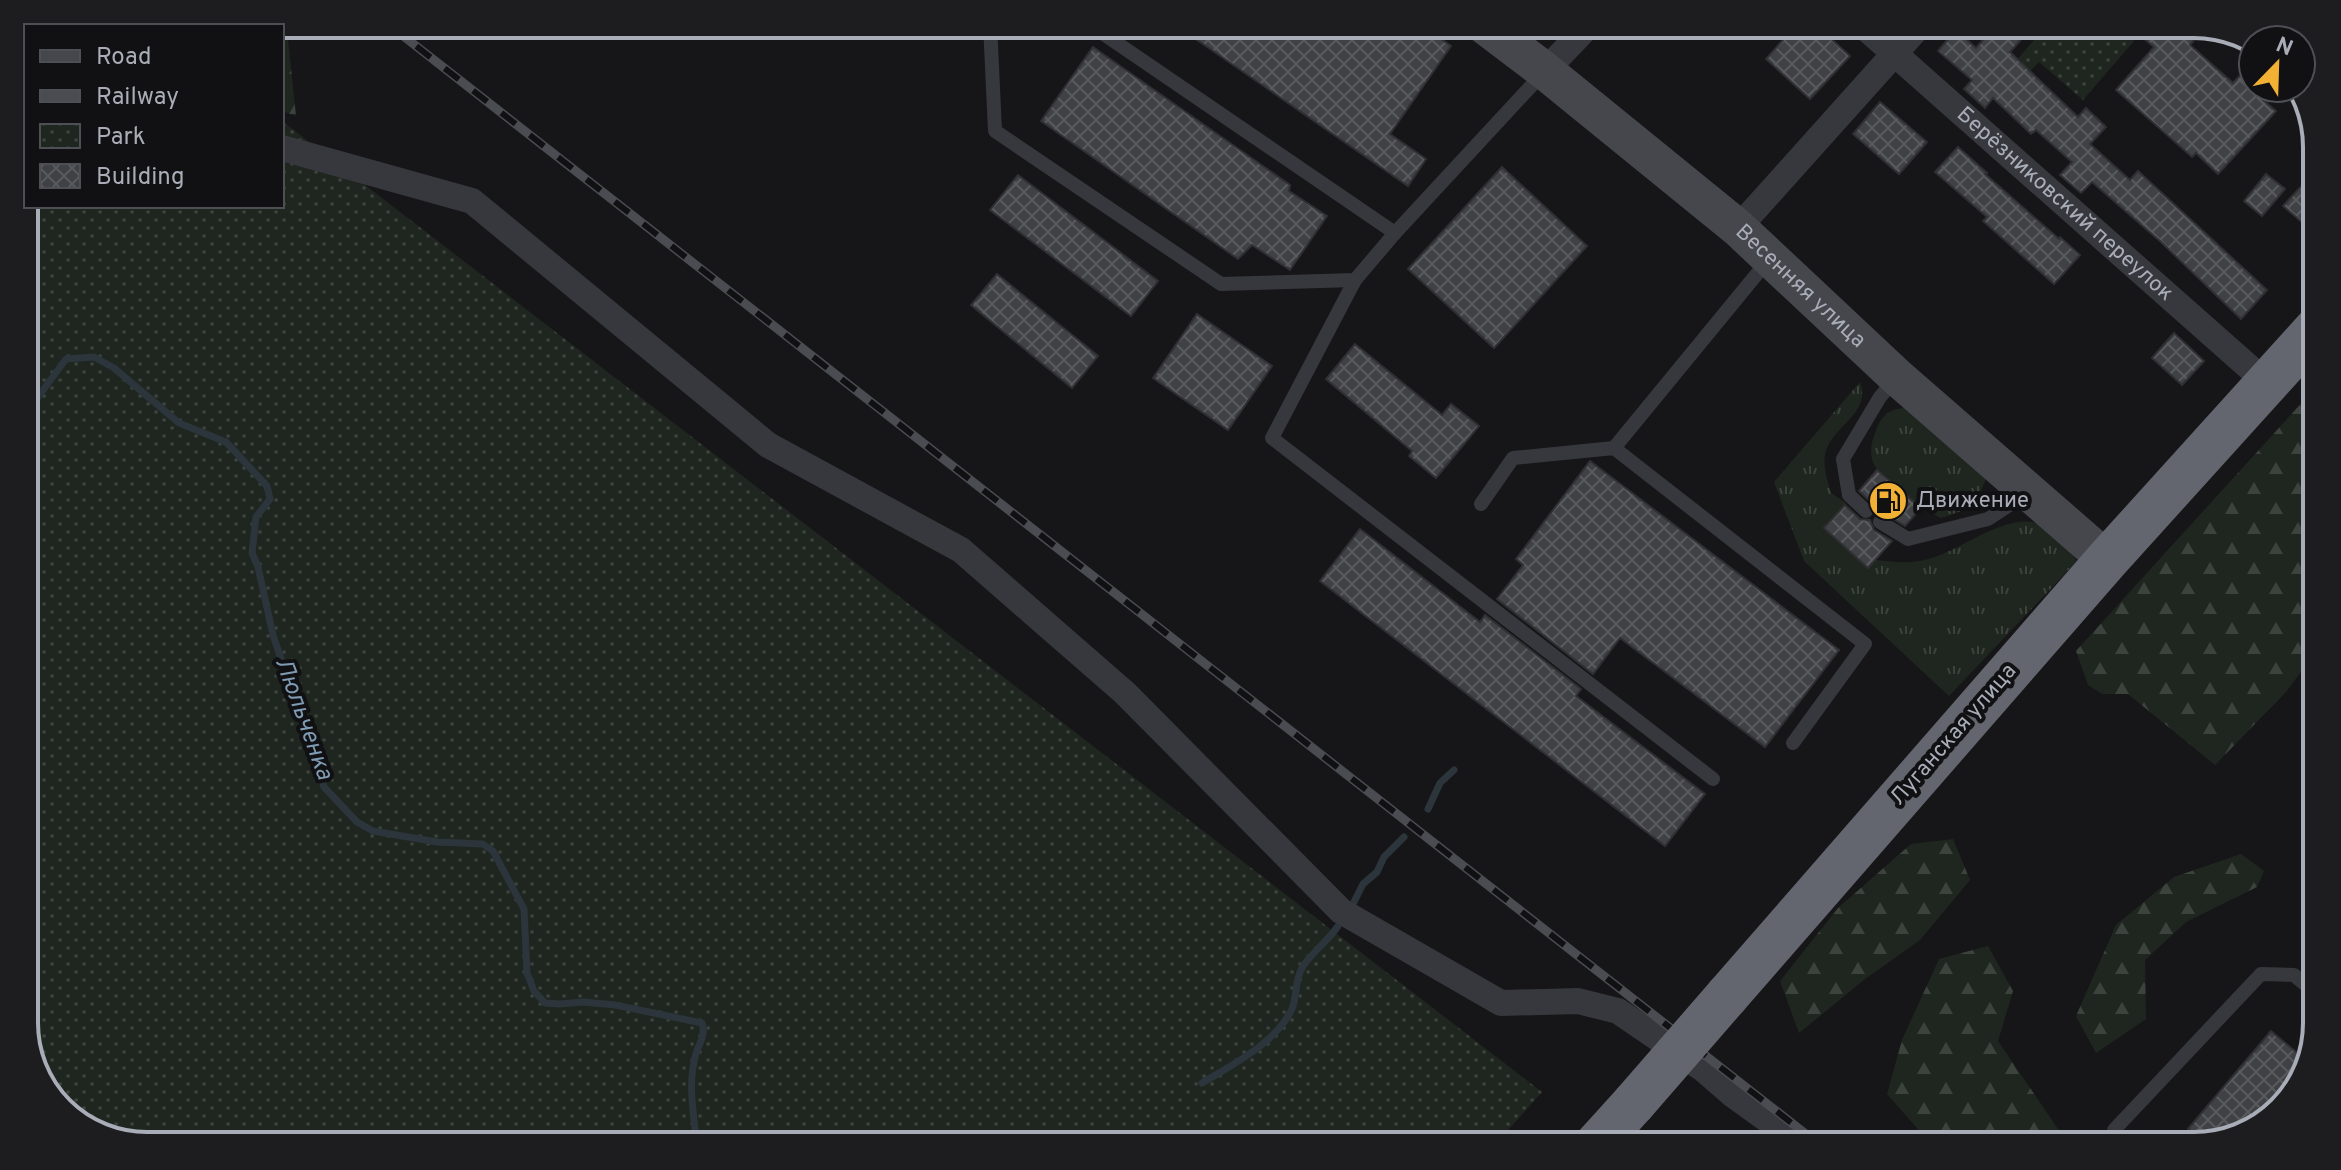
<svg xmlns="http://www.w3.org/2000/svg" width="2341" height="1170" viewBox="0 0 2341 1170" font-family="Overpass,sans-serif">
<defs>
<pattern id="grass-tufts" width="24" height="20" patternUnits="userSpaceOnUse" patternTransform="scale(2)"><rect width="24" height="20" fill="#1e261f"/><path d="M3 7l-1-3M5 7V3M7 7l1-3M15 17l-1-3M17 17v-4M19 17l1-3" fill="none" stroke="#3c433d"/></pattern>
<pattern id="forest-firs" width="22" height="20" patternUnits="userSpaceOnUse" patternTransform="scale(2)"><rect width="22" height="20" fill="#1e261f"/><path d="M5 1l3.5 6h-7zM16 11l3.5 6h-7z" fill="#3c433d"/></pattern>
<pattern id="park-dots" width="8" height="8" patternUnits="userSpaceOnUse" patternTransform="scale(2)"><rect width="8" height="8" fill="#1e261f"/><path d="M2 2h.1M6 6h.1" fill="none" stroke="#3c433d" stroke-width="1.8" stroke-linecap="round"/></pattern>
<pattern id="building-cross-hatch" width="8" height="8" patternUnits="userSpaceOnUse" patternTransform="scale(2)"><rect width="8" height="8" fill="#404145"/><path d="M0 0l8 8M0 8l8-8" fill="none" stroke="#595a5e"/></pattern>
</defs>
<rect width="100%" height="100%" fill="#161618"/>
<g fill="url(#grass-tufts)">
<path d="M1860,382C1871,412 1837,424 1827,448C1821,462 1827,479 1831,493L1846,503L1824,528L1868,568L1876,560C1893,562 1908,564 1925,560C1959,553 2008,509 2042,525C2055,531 2068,549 2077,561L1949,696L1804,561L1774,482Z"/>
<path d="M1903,408L1916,410L1987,475C1977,505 1970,509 1941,518C1925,510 1879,479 1873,462C1869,451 1872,440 1876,431C1881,416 1888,410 1903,408Z"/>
</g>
<g fill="url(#forest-firs)">
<path d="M180,24H283L287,29L296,116L282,111V26Z"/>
<path d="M2317,386V650L2286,692L2215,765L2128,694H2102L2088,685L2076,651Z"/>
<path d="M1953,839L1970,880L1920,940L1865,979L1799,1033L1780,981L1838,908L1911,844Z"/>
<path d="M2241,854L2264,871L2257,887L2186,922L2145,960L2146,1019L2096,1053L2076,1016L2116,925L2174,877Z"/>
<path d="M1988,946L2013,991L1998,1041L2058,1129L2074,1146H1933L1887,1094L1902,1040L1939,959Z"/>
</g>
<g fill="url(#park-dots)">
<path d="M2015,24H2114L2134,41L2083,100L2039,62L2029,72L2016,61L2034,40Z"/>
<path d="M282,121L1542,1092L1494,1146H147L104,1136L40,1078L24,1031V140L26,136V206H282Z"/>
</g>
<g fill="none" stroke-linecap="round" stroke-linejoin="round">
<g stroke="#2c353c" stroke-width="7">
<path d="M24,416L66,359L94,357L114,368L179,423L226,442L267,486L270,499L256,517L252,553L258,567L273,635L324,787L357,822L373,831L437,842L483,844L493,851L524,909L527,973L534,991L545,1003L559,1004L584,1002L615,1005L702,1023C706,1037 699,1042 696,1054C687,1084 694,1115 697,1146"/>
<path d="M1428,809L1440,783L1454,770"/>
<path d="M1352,906L1363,884L1377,872L1384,857L1404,837"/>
<path d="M1202,1083C1232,1065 1276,1043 1292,1009C1297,997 1295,979 1302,968C1309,955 1329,940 1338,926"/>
</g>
</g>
<g fill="url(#building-cross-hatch)" stroke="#303034" stroke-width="2">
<path d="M1174,24H1420L1451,46L1390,134L1426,159L1408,186Z"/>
<path d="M1797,24H1815L1850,56L1810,99L1766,59Z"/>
<path d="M1997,24L2020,41L2010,52L2078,117L2086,108L2106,127L2090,144L2130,180L2138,171L2267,290L2241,319L2161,242L2092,182L2081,193L2060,175L2072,162L2036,130L2031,134L1993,98L1985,108L1964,89L1972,80L1938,51L1956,30L1976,48Z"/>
<path d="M2127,24H2188L2199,34L2190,45L2233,83L2244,71L2253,78V88H2265L2269,92L2263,100L2276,111L2218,174L2196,153L2192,157L2116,90L2154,47Z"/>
<path d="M1093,47L1290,185L1289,191L1327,216L1290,270L1252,245L1238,259L1041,121Z"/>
<path d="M1880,102L1927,142L1899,174L1853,134Z"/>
<path d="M1958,147L1987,173L1985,174L2059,239L2060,237L2080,255L2054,284L1983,221L1987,217L1935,172Z"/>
<path d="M1502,167L1587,246L1494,348L1408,269Z"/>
<path d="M2317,169V235L2283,206Z"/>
<path d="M2266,174L2285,189L2262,216L2244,201Z"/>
<path d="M1018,175L1158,281L1131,316L990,210Z"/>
<path d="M997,274L1098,356L1072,388L971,305Z"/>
<path d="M1197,314L1272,366L1228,430L1153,378Z"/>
<path d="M2174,333L2204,361L2182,385L2152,358Z"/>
<path d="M1355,344L1442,415L1451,404L1479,426L1436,478L1409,456L1412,451L1326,379Z"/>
<path d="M1590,461L1839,650L1765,747L1620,638L1593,674L1497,599L1523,565L1516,559Z"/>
<path d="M1877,470L1921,508L1905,526L1884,513H1876L1873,504L1859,491Z"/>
<path d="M1845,505L1860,519L1870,520L1874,530L1892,541L1868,568L1824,528Z"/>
<path d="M1360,529L1480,622L1485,615L1581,689L1576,696L1705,794L1665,846L1320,581Z"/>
<path d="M2271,1031L2308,1062L2305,1076L2262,1125L2204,1143L2188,1129Z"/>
</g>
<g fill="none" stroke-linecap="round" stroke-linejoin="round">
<g stroke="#37383d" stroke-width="14">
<path d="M990,24L995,131L1221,284L1355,280L1395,233"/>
<path d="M1089,24L1395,233L1545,71"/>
<path d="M1355,280L1272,438L1713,779"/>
<path d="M1614,448L1770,258"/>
<path d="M1481,504L1513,458L1614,448L1865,644L1793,743"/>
<path d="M1866,511L1849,495L1843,459L1880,397L1897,377"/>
<path d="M1880,522L1908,539L1988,519L2026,494"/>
<path d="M2114,1130L2261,974L2294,975L2317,994"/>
</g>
<g stroke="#37383d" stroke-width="26">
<path id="s1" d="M1861,24L2268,384"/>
<path d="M1545,71L1590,24"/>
<path d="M282,148L472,201L768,445L961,550L1125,693L1341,911L1501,1003L1578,1001L1618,1011L1703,1069L1733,1095L1804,1146"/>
<path d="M1738,228L1921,24"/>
</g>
<path stroke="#45474d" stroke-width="38" id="s2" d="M1483,24L1545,71L1738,228L1897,377L2107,560"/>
<g stroke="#63666e" stroke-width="44">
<path d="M1727,996L2107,560L2317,328"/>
<path d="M1595,1146L1634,1103"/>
</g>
<defs>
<path id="rail" d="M388,24L1821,1146"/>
</defs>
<use href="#rail" stroke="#4a4c52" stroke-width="9"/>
<use href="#rail" stroke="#111113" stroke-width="6" stroke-dasharray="18" stroke-linecap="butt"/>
<path stroke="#63666e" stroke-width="44" d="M1634,1103L1727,996"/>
</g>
<defs>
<symbol id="fuel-disc" viewBox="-11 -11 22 22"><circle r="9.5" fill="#f2b134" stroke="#111113"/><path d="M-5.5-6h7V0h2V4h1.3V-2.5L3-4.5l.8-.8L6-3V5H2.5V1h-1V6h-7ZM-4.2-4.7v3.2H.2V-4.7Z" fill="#111"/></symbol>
</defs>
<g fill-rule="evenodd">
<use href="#fuel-disc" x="1866" y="479" width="44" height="44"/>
</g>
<g text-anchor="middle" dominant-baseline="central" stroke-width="8" stroke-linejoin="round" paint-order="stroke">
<g font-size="22" fill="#a8adb8" stroke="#111113">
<text stroke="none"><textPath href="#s1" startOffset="272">Берёзниковский переулок</textPath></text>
<text stroke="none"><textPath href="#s2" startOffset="412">Весенняя улица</textPath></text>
<text transform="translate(1954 735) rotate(-49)">Луганская улица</text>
</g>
<g font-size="22" fill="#a8adb8" stroke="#111113" text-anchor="start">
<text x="1916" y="501">Движение</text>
</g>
<g font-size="24" font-style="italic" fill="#7f9bb3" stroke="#111113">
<text transform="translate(303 719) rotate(70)">Люльченка</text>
</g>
</g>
<path d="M0 0H2341V1170H0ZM147 38H2194A109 109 0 0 1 2303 147V1023A109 109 0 0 1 2194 1132H147A109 109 0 0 1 38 1023V147A109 109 0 0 1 147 38Z" fill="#1d1d20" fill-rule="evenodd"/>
<path fill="none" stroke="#a8adb8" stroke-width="4" d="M147 38H2194A109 109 0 0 1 2303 147V1023A109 109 0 0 1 2194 1132H147A109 109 0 0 1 38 1023V147A109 109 0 0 1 147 38Z"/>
<rect x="24" y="24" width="260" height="184" fill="#111113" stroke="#4d4f55" stroke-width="2"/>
<rect x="40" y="50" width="40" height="12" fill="#45474d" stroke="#4d4f55" stroke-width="2"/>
<text x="96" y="64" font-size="24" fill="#a8adb8">Road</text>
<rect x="40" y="90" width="40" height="12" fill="#4a4c52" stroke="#4d4f55" stroke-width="2"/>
<text x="96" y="104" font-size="24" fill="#a8adb8">Railway</text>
<rect x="40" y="124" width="40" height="24" fill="url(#park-dots)" stroke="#4d4f55" stroke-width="2"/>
<text x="96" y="144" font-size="24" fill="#a8adb8">Park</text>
<rect x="40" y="164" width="40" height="24" fill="url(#building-cross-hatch)" stroke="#4d4f55" stroke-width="2"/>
<text x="96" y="184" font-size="24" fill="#a8adb8">Building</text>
<g transform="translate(2277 64) rotate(23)"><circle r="38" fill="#111113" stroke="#4d4f55" stroke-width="2"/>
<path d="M0-6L14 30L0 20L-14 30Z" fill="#f2b134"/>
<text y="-12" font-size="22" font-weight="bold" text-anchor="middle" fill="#a8adb8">N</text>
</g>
</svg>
